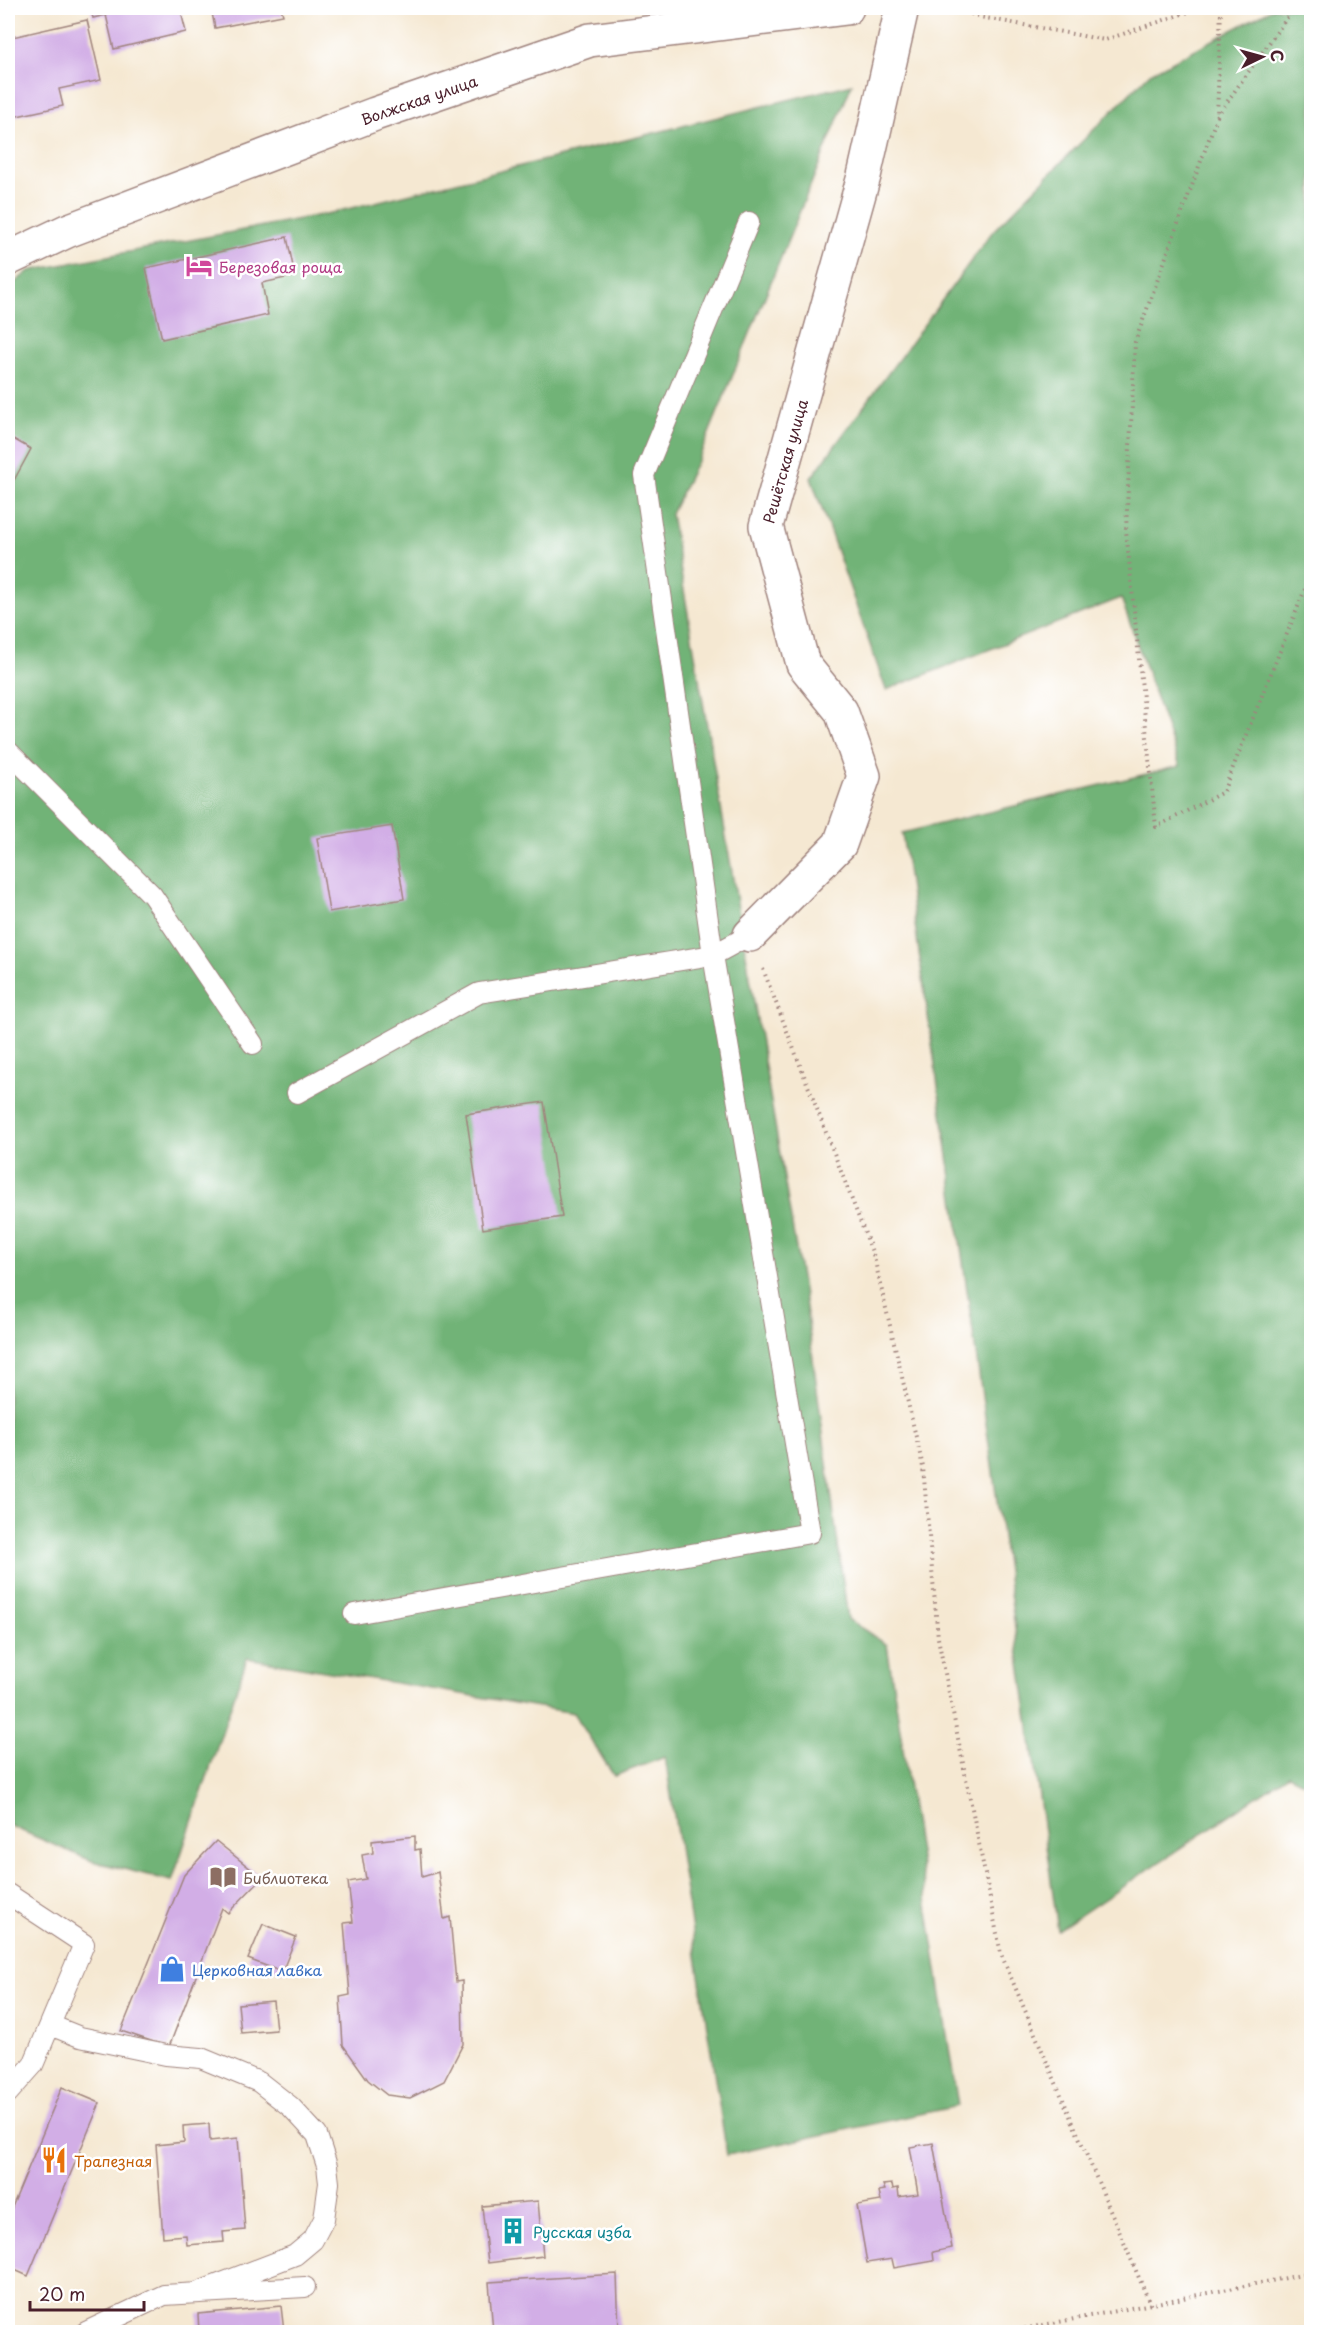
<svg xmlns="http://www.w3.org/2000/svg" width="1319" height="2340" font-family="'Playpen Sans',sans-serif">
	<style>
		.forest { fill: #71b377; stroke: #5e6951; stroke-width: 1.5 }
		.building { fill: #d2aee6 }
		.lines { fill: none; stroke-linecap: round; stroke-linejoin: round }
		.lane-casing { stroke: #a0847e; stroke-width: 22 }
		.street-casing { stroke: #a0847e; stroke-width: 36 }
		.path { stroke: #a0847e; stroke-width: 4; stroke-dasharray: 1.5 4.5; stroke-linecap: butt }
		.lane { stroke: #fff; stroke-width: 20 }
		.street { stroke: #fff; stroke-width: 33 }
		.labels { text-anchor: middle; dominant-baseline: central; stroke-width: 5; stroke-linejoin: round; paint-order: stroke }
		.street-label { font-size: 15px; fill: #4a1f2b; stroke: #fff }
		.hotel-label { font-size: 15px; fill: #b23c85; stroke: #fff; text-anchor: start }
		.education-label { font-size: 15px; fill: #785e54; stroke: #fff; text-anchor: start }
		.shop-label { font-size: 15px; fill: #366cbe; stroke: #fff; text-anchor: start }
		.food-label { font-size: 15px; fill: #c56008; stroke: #fff; text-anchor: start }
		.culture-label { font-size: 15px; fill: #0d838f; stroke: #fff; text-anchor: start }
	</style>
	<rect width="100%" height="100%" fill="#fff"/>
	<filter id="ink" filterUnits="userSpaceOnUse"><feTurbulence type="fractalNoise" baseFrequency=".0167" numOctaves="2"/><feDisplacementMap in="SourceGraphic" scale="12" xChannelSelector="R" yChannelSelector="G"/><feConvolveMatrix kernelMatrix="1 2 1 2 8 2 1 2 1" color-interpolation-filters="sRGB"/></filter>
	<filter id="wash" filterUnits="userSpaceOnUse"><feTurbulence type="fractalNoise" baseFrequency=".008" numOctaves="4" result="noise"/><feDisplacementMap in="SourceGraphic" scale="24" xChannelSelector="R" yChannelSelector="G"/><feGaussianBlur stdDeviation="1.35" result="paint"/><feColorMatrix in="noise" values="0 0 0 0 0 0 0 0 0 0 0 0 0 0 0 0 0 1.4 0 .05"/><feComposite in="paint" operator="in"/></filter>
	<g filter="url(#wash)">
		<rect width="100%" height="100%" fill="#f5e8d2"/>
		<path class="forest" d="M 1274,8 L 1312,8 L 1311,1786 L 1289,1775 L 1058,1930 L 902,833 L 1180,766 L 1121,598 L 886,690 L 811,478 L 993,231 L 1150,73 Z
			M 852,84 L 701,453 L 671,514 L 806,1307 L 848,1619 L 887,1645 L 958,2106 L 727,2155 L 665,1757 L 614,1776 L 574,1713 L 247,1658 L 172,1881 L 92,1861 L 8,1825 L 8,288 L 29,271 L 331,213 Z"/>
		<g id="blocks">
			<path class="building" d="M 90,8 L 180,8 L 186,32 L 114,49 L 106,15 L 93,18 Z
				M 211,8 L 281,8 L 283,15 L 215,28 Z
				M 87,20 L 101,80 L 59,89 L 63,106 L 8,118 L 8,38 Z
				M 287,237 L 295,276 L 262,283 L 268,315 L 162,339 L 146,268 Z
				M 8,436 L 31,449 L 12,484 L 8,481 Z
				M 392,826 L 404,899 L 329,912 L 317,838 Z
				M 544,1102 L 562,1217 L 483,1229 L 466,1114 Z
				M 415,1836 L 415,1850 L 420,1849 L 422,1877 L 438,1872 L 444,1919 L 450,1917 L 456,1982 L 462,1981 L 463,2044 L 444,2081 L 410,2098 L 387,2095 L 368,2080 L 343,2045 L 340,1997 L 350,1995 L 344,1923 L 353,1922 L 348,1882 L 366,1879 L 362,1855 L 373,1853 L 372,1841 Z
				M 216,1841 L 262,1878 L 228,1913 L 222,1908 L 169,2047 L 121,2031 L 184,1875 Z
				M 263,1924 L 296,1937 L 282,1972 L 248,1959 Z
				M 273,2001 L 276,2030 L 241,2033 L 238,2004 Z
				M 62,2087 L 100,2103 L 28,2276 L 8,2267 L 8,2217 Z
				M 209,2124 L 210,2141 L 238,2138 L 245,2230 L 223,2232 L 224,2242 L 187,2245 L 186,2235 L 163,2237 L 156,2145 L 184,2142 L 183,2126 Z
				M 933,2143 L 952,2248 L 933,2252 L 934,2261 L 894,2268 L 892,2259 L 867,2263 L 857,2205 L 881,2201 L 879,2191 L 885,2190 L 883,2185 L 892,2184 L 893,2189 L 898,2188 L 899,2197 L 918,2194 L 910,2147 Z
				M 538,2201 L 543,2256 L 488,2263 L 482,2206 Z
				M 617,2274 L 619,2332 L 493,2332 L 489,2282 Z
				M 281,2306 L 284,2332 L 199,2332 L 198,2314 Z"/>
		</g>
	</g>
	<g filter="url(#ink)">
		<use href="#blocks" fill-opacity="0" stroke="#a0847e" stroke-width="1.5"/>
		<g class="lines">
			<g class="lane-casing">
				<path id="lane" d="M 8,751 L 152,895 L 253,1044
					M 297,1093 L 479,993 L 713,955 L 750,935
					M 354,1614 L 810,1533 L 713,955 L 644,475 L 749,222
					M 8,1894 L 84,1944 L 33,2065 L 8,2093
					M 50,2025 L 80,2037 L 166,2055 L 201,2058 L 259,2082 L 291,2107 L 317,2135 L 327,2166 L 329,2183 L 324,2219 L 313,2240 L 295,2255 L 196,2293
					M 86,2332 L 164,2295 L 305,2287"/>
			</g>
			<g class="street-casing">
				<g id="street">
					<path id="s1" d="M 8,259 L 67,231 L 375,114 L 590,40 L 847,8"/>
					<path id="s2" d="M 750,935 L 840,844 L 864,776 L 841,711 L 803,664 L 766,526 L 864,176 L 902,8"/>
				</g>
			</g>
			<path class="path" d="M 954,8 L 980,17 L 1105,40 L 1200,8
				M 1221,8 L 1217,117 L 1135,342 L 1126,530 L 1156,827 L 1223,792 L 1312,572
				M 1217,116 L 1294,8
				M 763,969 L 874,1257 L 923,1467 L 938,1638 L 1001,1954 L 1151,2306
				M 1007,2332 L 1312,2273"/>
			<use href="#lane" class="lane"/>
			<use href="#street" class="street"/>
		</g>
	</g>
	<defs>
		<g id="hotel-bare" transform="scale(2.07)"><path d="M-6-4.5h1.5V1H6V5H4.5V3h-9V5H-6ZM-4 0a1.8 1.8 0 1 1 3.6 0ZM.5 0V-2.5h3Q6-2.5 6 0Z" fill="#d1479c" stroke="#fff" stroke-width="2.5" paint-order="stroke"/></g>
		<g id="library-bare" transform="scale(2.07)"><path d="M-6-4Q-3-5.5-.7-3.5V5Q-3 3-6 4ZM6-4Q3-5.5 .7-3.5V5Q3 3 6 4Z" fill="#8d6e63" stroke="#fff" stroke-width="2.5" paint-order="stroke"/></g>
		<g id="shop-bare" transform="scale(2.07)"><path d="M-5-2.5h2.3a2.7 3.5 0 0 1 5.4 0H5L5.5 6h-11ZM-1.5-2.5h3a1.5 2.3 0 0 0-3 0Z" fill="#3f7fe0" stroke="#fff" stroke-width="2.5" paint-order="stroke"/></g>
		<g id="restaurant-bare" transform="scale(2.07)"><path d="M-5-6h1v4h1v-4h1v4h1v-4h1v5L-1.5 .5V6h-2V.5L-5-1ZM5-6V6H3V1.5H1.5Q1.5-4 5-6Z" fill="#e8710a" stroke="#fff" stroke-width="2.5" paint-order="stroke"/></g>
		<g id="building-bare" transform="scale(2.07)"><path d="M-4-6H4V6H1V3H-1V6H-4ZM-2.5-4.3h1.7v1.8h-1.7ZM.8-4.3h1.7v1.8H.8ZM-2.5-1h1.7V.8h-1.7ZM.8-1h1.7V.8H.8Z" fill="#0f9aa8" stroke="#fff" stroke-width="2.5" paint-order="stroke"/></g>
	</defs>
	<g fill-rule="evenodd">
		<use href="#hotel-bare" x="199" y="266"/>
		<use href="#library-bare" x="223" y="1877"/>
		<use href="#shop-bare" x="172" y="1969"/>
		<use href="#restaurant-bare" x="54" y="2160"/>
		<use href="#building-bare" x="513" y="2231"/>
	</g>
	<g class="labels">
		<g class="street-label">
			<text stroke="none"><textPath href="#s1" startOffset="441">Волжская улица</textPath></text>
			<text stroke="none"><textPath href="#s2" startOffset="540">Решётская улица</textPath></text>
		</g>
		<g class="hotel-label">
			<text x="219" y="266">Березовая роща</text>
		</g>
		<g class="education-label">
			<text x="243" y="1877">Библиотека</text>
		</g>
		<g class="shop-label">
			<text x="192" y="1969">Церковная лавка</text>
		</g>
		<g class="food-label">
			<text x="74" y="2160">Трапезная</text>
		</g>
		<g class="culture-label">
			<text x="533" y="2231">Русская изба</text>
		</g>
	</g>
	<rect width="1319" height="2340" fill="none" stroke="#fff" stroke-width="30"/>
	<g transform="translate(1262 57) rotate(85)" stroke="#ffffff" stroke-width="4.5" paint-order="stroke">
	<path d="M0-4.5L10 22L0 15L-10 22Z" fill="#4a1f2b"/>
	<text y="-9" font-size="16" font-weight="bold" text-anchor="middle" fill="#4a1f2b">С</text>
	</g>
	<path d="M30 2301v9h114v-9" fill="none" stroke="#4a1f2b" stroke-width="3"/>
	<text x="39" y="2301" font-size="18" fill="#4a1f2b" stroke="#ffffff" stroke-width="4.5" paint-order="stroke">20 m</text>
</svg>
